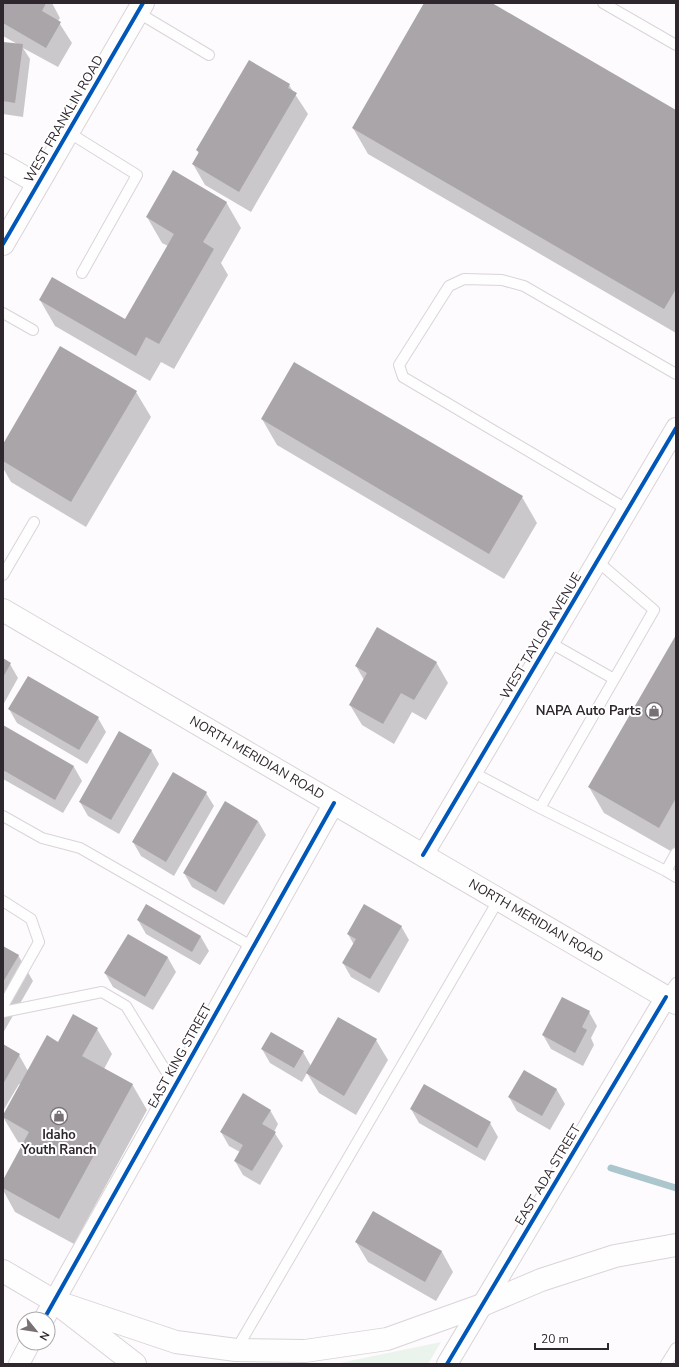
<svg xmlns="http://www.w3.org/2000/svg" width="679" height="1367" font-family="'Nunito Sans',sans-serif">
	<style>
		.green { fill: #eaf4ed }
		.shadow { fill: #0003 }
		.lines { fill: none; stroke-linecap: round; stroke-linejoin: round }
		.stream { stroke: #acc6cd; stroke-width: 7 }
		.building { fill: #a9a5a9 }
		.service-casing { stroke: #d9d4d8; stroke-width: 12 }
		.minor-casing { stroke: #d9d4d8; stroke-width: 22 }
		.tertiary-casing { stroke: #d9d4d8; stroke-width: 24 }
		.secondary-casing { stroke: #d9d4d8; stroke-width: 24 }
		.primary-casing { stroke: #d9d4d8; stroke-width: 24 }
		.service { stroke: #fffeff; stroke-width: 10 }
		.minor { stroke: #fffeff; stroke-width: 20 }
		.tertiary { stroke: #fffeff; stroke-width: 22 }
		.secondary { stroke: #fffeff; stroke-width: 22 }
		.primary { stroke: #fffeff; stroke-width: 22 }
		.cycleway-casing { stroke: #fff; stroke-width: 6 }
		.cycleway { stroke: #0057b8; stroke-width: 4 }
		.labels { text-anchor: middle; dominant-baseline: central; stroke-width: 4; stroke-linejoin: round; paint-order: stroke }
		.street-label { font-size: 13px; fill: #2f272e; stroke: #fff }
		.poi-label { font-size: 13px; font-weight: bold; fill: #2f272e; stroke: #fff; text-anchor: end }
	</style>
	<rect width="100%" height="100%" fill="#fdfbfd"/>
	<path class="green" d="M 441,1342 L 428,1364 L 335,1364 Z"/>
	<path class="shadow" d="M 3,3 L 52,3 L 60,18 L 58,21 L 72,43 L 58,67 L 23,48 L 30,59 L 23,117 L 3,114 L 3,43 L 19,45 L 3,36 Z
		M 425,3 L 490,3 L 676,111 L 676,333 L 368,154 L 353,128 Z
		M 289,85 L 308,114 L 251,212 L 205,185 L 193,164 L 199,154 L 197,150 Z
		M 226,202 L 241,228 L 221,263 L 228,275 L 174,369 L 161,362 L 150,381 L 55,326 L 40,300 L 125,320 L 168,246 L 162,243 L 147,217 Z
		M 136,392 L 151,417 L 86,527 L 11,482 L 3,468 L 3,446 Z
		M 262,419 L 522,497 L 537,523 L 504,579 L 277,445 Z
		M 676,637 L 676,849 L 674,853 L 604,813 L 589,787 Z
		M 3,660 L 10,664 L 18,678 L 3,705 Z
		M 436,662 L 448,683 L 426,720 L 412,712 L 394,744 L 362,725 L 350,705 L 364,680 L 356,666 Z
		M 9,709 L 98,718 L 106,732 L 87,764 L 17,723 Z
		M 4,727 L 74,767 L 82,781 L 63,813 L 3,779 Z
		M 151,750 L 159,764 L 119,834 L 88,816 L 80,802 Z
		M 206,793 L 214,806 L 174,876 L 141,856 L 133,842 Z
		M 258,821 L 266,835 L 224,905 L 192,887 L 184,873 Z
		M 147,905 L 201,937 L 209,951 L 200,965 L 146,934 L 138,920 Z
		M 401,926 L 409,940 L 379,993 L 351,977 L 343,963 L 354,945 L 348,934 Z
		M 128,935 L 168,958 L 176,972 L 153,1010 L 113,987 L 105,973 Z
		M 3,947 L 18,955 L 33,981 L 3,1033 Z
		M 589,1012 L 597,1026 L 591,1038 L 594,1045 L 583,1066 L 551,1049 L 543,1035 Z
		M 97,1029 L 112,1054 L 104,1069 L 132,1084 L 147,1110 L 74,1244 L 15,1212 L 3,1190 L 3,1182 L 23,1145 L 18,1142 L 3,1117 L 21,1085 L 19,1084 L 3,1111 L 3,1046 L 19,1055 L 28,1071 L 59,1043 Z
		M 376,1040 L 388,1060 L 356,1115 L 319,1093 L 307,1073 L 302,1082 L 270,1063 L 262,1049 L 303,1052 L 311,1066 Z
		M 524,1071 L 557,1090 L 565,1104 L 550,1130 L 517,1111 L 509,1097 Z
		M 425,1085 L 490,1123 L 498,1137 L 485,1161 L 419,1123 L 411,1109 Z
		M 270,1110 L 278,1124 L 274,1132 L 283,1146 L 260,1185 L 243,1175 L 235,1161 L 240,1152 L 229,1146 L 221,1132 Z
		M 373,1212 L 442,1252 L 453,1272 L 436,1301 L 368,1262 L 356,1242 Z"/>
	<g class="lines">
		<path class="stream" d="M 611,1168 L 676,1188"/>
	</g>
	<path class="building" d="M 3,3 L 46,3 L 42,11 L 61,22 L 46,48 L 3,23 Z
		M 424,3 L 492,3 L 676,110 L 676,289 L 664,309 L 352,128 Z
		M 3,42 L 23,44 L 15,103 L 3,101 Z
		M 249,60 L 290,84 L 288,88 L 297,93 L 239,192 L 192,164 L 199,152 L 196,150 Z
		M 173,170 L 227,202 L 203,242 L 214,249 L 159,344 L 146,337 L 136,356 L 39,300 L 52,277 L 125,319 L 174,234 L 146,217 Z
		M 60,346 L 137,391 L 71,502 L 3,461 L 3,444 Z
		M 294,362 L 523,496 L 489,554 L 261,419 Z
		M 377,627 L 437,662 L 414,700 L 401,693 L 383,724 L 349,705 L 367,673 L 355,666 Z
		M 676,635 L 676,798 L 659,828 L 588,787 Z
		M 3,658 L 11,663 L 3,677 Z
		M 28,676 L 99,717 L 79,750 L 8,709 Z
		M 3,725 L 74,766 L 55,800 L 3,770 Z
		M 119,731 L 152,750 L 111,820 L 79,802 Z
		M 173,772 L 207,792 L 166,862 L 132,842 Z
		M 225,801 L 258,821 L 216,892 L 183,873 Z
		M 146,904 L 201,936 L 192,952 L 137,920 Z
		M 364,904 L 402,926 L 370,979 L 342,963 L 356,939 L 347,934 Z
		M 128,934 L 168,957 L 145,997 L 104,973 Z
		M 3,946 L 19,955 L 3,982 Z
		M 562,997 L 590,1011 L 582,1027 L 587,1030 L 575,1053 L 542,1035 Z
		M 73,1014 L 98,1028 L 82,1056 L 133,1084 L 59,1219 L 3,1188 L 3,1180 L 29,1132 L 3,1117 L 3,1115 L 47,1035 L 58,1042 Z
		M 338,1017 L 377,1039 L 344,1096 L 306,1073 Z
		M 271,1032 L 304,1051 L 294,1068 L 261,1049 Z
		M 3,1044 L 20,1054 L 3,1084 Z
		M 524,1070 L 557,1089 L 542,1116 L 508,1097 Z
		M 424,1084 L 491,1122 L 477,1148 L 410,1109 Z
		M 243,1093 L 271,1110 L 262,1124 L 276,1132 L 252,1171 L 234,1161 L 243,1145 L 220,1132 Z
		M 373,1211 L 442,1251 L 425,1282 L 355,1242 Z"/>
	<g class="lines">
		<g class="service-casing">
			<path id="service" d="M 603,3 L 676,45
				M 137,12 L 209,55
				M 68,132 L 137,175 L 82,273
				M 3,313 L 33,330
				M 628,510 L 403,377 L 399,365 L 449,286 L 464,279 L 502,280 L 524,286 L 676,374
				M 3,575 L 34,522
				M 549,642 L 614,679
				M 472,772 L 540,808 L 654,610 L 597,561
				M 540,808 L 666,871
				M 3,816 L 42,838 L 80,848 L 253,947
				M 676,853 L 666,871 L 676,877
				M 3,901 L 31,919 L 39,942 L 3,1006
				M 666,997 L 676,983
				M 3,1012 L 102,992 L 126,1006 L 175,1086
				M 236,1350 L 499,899
				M 666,1364 L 676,1348"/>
		</g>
		<g class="minor-casing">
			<path id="minor" d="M 3,164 L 38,184
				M 423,855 L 676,428
				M 44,1319 L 334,803
				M 19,1364 L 30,1343
				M 447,1364 L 666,997"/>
		</g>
		<g class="tertiary-casing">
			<path id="tertiary" d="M 55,1302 L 135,1364"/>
		</g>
		<g class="secondary-casing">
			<path id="secondary" d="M 3,244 L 143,3"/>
		</g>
		<g class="primary-casing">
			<path id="primary" d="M 3,610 L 676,1003
				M 3,1271 L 54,1301 L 176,1342 L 236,1350 L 305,1351 L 387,1339 L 482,1305 L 541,1280 L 615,1256 L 676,1245"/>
		</g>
		<use href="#service" class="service"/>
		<use href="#minor" class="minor"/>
		<use href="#tertiary" class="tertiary"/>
		<use href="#secondary" class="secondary"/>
		<use href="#primary" class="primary"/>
		<g class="cycleway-casing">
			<path id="cycleway" d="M 3,244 L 143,3
				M 423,855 L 676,428
				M 44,1319 L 334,803
				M 447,1364 L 666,997"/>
		</g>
		<use href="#cycleway" class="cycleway"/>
	</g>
	<defs>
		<g id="shop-ring" transform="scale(0.9)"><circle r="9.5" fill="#fff" stroke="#777176" stroke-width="1.5"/><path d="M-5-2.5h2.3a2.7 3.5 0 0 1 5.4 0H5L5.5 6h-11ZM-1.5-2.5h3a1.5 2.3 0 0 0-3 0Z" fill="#777176"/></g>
	</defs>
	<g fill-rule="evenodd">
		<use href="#shop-ring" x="654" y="711"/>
		<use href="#shop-ring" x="59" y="1116"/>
	</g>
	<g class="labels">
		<g class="street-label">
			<text transform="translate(64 119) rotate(-60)">WEST FRANKLIN ROAD</text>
			<text transform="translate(541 636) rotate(-59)">WEST TAYLOR AVENUE</text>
			<text transform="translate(257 758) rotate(30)">NORTH MERIDIAN ROAD</text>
			<text transform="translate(536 921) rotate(30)">NORTH MERIDIAN ROAD</text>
			<text transform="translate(180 1056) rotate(-61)">EAST KING STREET</text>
			<text transform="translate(548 1175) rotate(-59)">EAST ADA STREET</text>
		</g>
		<g class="poi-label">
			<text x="641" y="711">NAPA Auto Parts</text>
			<text x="59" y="1135" text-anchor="middle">Idaho<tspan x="59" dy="15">Youth Ranch</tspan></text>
		</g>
	</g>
	<rect width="679" height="1367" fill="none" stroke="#2f272e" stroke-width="8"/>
	<g transform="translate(36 1331) rotate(120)"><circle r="19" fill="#ffffff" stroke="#aca9ab"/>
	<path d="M0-3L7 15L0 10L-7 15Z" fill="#777176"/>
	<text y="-6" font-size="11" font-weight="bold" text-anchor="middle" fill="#2f272e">N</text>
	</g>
	<path d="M535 1343v6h73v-6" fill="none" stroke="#2f272e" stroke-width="2"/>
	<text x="541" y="1343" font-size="12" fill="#2f272e" stroke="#ffffff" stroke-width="3" paint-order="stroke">20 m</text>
</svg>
